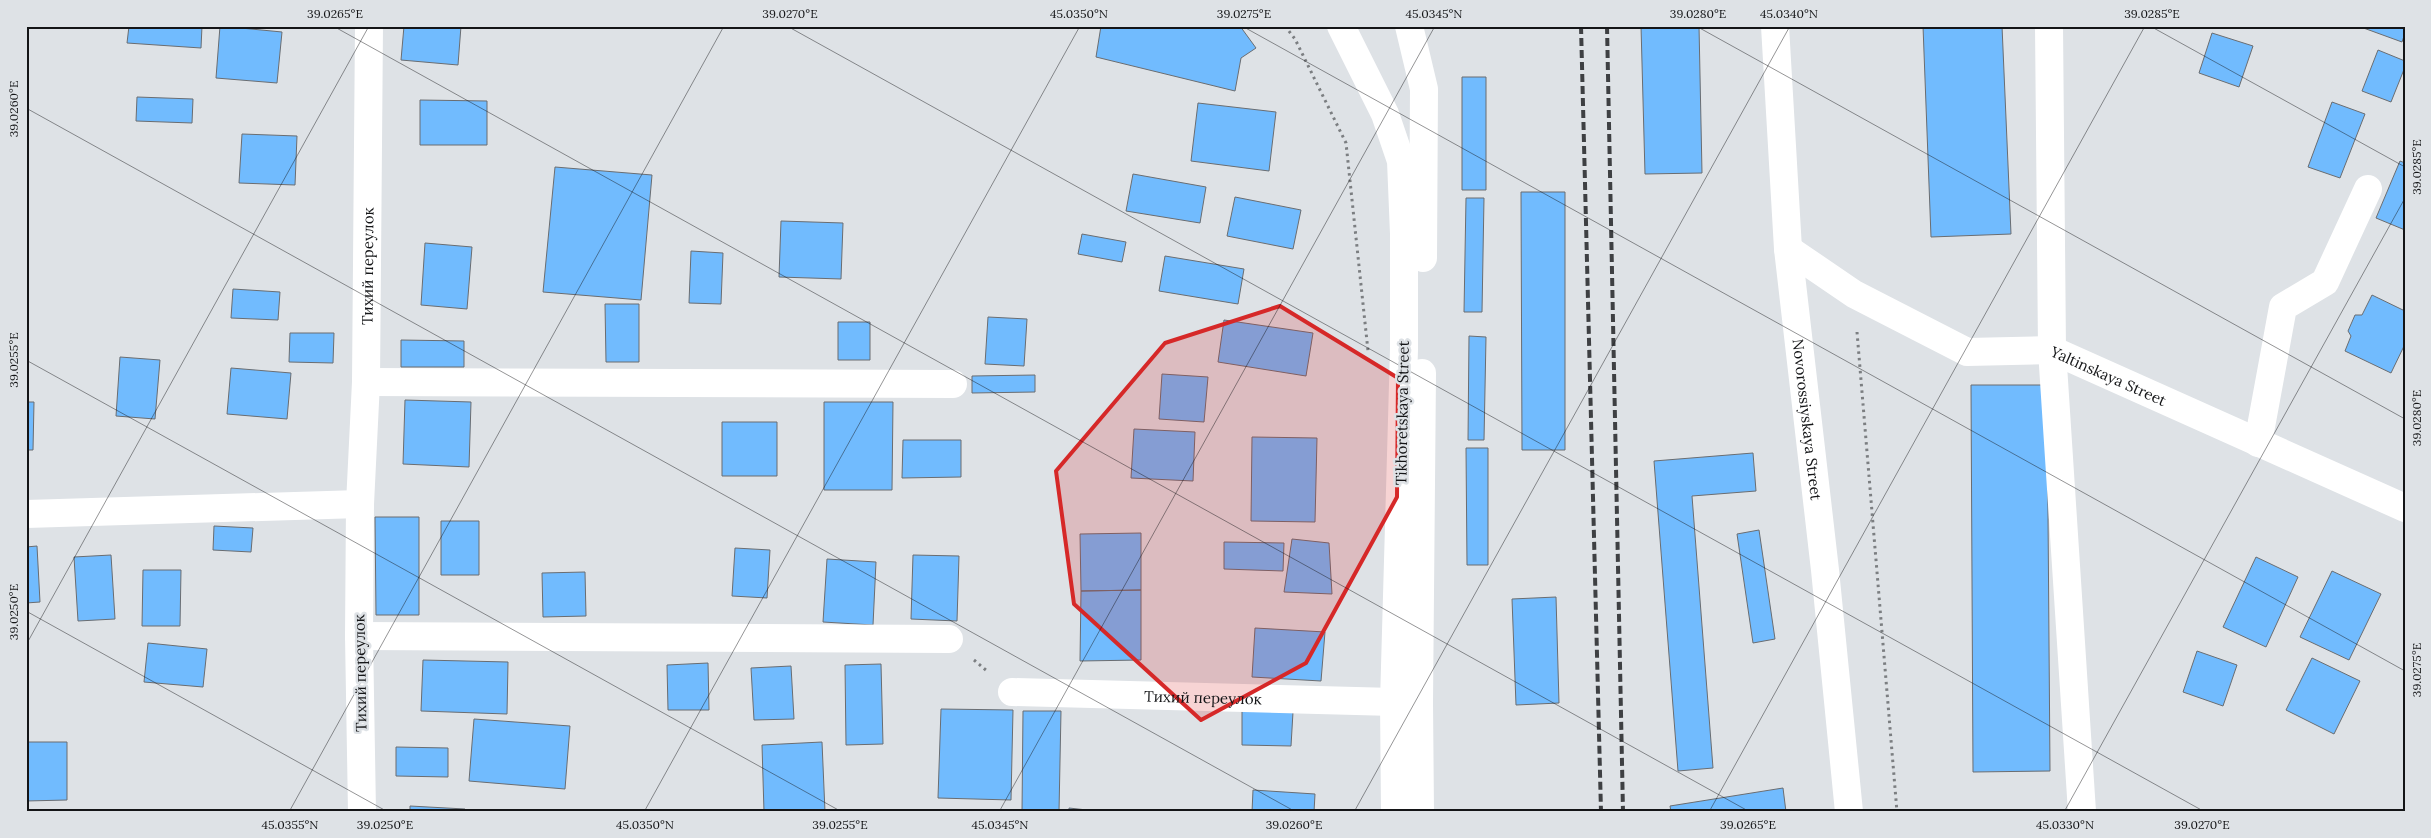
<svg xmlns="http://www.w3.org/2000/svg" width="2431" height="838" font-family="Lora,serif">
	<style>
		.building { fill: #71bbfe; stroke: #6a6d71 }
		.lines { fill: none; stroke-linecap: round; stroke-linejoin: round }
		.path { stroke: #7b7e81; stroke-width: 3; stroke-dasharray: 2.5 4; stroke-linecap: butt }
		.minor { stroke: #fff; stroke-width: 28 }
		.major { stroke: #fff; stroke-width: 28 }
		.rail { stroke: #3e4043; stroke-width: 4; stroke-dasharray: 8 4; stroke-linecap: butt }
		.marked { fill: #d62828; fill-opacity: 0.2; stroke: #d62828; stroke-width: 4; stroke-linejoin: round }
		.ticks { fill: none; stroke: #141517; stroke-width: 1; stroke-opacity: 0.45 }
		.labels { text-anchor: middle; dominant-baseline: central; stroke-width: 5; stroke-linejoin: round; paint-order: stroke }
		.street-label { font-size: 15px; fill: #141517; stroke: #dee2e6 }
		.neatline { fill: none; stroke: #141517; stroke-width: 2 }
		.ticks-label { font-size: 12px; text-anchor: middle; fill: #141517 }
	</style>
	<rect width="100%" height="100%" fill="#dee2e6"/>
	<path class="building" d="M 129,26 L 202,26 L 201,48 L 127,43 Z
		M 220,26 L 282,32 L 277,83 L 216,78 Z
		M 404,26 L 461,26 L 458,65 L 401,60 Z
		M 1101,26 L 1240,26 L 1256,48 L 1241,58 L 1235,91 L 1096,57 Z
		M 1641,26 L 1699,26 L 1702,173 L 1645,174 Z
		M 1923,26 L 2002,26 L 2011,234 L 1931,237 Z
		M 2358,26 L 2405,26 L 2405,33 L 2402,42 Z
		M 2212,33 L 2253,46 L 2239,87 L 2199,73 Z
		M 2378,50 L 2405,61 L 2405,67 L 2391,102 L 2362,91 Z
		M 1462,77 L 1486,77 L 1486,190 L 1462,190 Z
		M 137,97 L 193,99 L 192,123 L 136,121 Z
		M 420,100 L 487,101 L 487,145 L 420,145 Z
		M 2332,102 L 2365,114 L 2340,178 L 2308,167 Z
		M 1198,103 L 1276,112 L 1269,171 L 1191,161 Z
		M 242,134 L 297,136 L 295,185 L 239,183 Z
		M 2400,161 L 2405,163 L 2405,230 L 2376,218 Z
		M 555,167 L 652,175 L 641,300 L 543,292 Z
		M 1133,174 L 1206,187 L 1200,223 L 1126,211 Z
		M 1521,192 L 1565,192 L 1565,450 L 1522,450 Z
		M 1235,197 L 1301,210 L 1293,249 L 1227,236 Z
		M 1466,198 L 1484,198 L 1482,312 L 1464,312 Z
		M 781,221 L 843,223 L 841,279 L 779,277 Z
		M 1082,234 L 1126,242 L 1122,262 L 1078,254 Z
		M 425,243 L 472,247 L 467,309 L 421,305 Z
		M 691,251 L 723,253 L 721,304 L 689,303 Z
		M 1165,256 L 1244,269 L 1238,304 L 1159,291 Z
		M 233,289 L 280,292 L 278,320 L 231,318 Z
		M 2372,295 L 2405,311 L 2405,344 L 2391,373 L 2345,351 L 2351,336 L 2348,331 L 2355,315 L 2362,315 Z
		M 605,304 L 639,304 L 639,362 L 606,362 Z
		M 988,317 L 1027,319 L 1024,366 L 985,364 Z
		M 1224,320 L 1313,333 L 1306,376 L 1218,362 Z
		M 838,322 L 870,322 L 870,360 L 838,360 Z
		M 290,333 L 334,333 L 333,363 L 289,362 Z
		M 1469,336 L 1486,337 L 1484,440 L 1468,440 Z
		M 401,340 L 464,341 L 464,367 L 401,367 Z
		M 120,357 L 160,360 L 155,419 L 116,416 Z
		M 231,368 L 291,373 L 287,419 L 227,414 Z
		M 1162,374 L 1208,377 L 1204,422 L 1159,419 Z
		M 1035,375 L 1035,392 L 972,393 L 972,376 Z
		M 1971,385 L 2047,385 L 2050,771 L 1973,772 Z
		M 405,400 L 471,402 L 469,467 L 403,464 Z
		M 26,402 L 34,402 L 33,450 L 26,450 Z
		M 824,402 L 893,402 L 892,490 L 824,490 Z
		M 722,422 L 777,422 L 777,476 L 722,476 Z
		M 1134,429 L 1195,432 L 1193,481 L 1131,478 Z
		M 1252,437 L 1317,438 L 1315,522 L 1251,521 Z
		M 903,440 L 961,440 L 961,477 L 902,478 Z
		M 1466,448 L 1488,448 L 1488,565 L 1467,565 Z
		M 1753,453 L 1756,491 L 1692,496 L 1713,768 L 1678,771 L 1654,461 Z
		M 375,517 L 419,517 L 419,615 L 376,615 Z
		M 441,521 L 479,521 L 479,575 L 441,575 Z
		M 214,526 L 253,528 L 251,552 L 213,550 Z
		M 1759,530 L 1775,639 L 1753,643 L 1737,534 Z
		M 1141,533 L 1141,590 L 1081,591 L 1080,534 Z
		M 1292,539 L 1329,543 L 1332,594 L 1284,592 Z
		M 1224,542 L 1284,543 L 1283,571 L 1224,569 Z
		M 37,546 L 40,602 L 26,603 L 26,547 Z
		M 735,548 L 770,550 L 767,598 L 732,596 Z
		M 111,555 L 115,619 L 78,621 L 74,557 Z
		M 913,555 L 959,556 L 957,621 L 911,619 Z
		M 2256,557 L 2298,577 L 2266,647 L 2223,627 Z
		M 827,559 L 876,562 L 873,625 L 823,622 Z
		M 143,570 L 181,570 L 180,626 L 142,626 Z
		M 2332,571 L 2381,594 L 2349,660 L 2300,637 Z
		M 585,572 L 586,616 L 543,617 L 542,573 Z
		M 1141,590 L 1141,660 L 1080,661 L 1081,591 Z
		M 1556,597 L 1559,703 L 1516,705 L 1512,599 Z
		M 1255,628 L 1325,632 L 1321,681 L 1252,677 Z
		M 148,643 L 207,649 L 203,687 L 144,682 Z
		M 2197,651 L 2237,665 L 2223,706 L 2183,692 Z
		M 2312,658 L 2360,681 L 2334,734 L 2286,710 Z
		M 423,660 L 508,662 L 507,714 L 421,711 Z
		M 708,663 L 709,710 L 668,710 L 667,665 Z
		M 881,664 L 883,744 L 846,745 L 845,665 Z
		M 791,666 L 794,719 L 754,720 L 751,668 Z
		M 941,709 L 1013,710 L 1011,800 L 938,798 Z
		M 1242,710 L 1293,712 L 1291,746 L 1242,745 Z
		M 1023,711 L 1061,711 L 1059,812 L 1022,812 Z
		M 474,719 L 570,726 L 565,789 L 469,781 Z
		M 26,742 L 67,742 L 67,800 L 26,801 Z
		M 822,742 L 825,812 L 764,812 L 762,745 Z
		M 396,747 L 448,748 L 448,777 L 396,776 Z
		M 1783,788 L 1786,812 L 1671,812 L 1670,806 Z
		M 1253,790 L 1315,794 L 1314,812 L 1252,812 Z
		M 410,806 L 465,809 L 465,812 L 410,812 Z
		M 1069,808 L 1105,812 L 1069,812 Z"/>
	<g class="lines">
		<path class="path" d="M 1285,26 L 1295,39 L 1346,143 L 1368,351
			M 1857,332 L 1897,812
			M 974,660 L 987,671"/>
		<g class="minor">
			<path d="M 2049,26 L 2052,350 L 2082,812"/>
			<path id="s1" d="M 1788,249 L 1854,294 L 1967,352 L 2052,350 L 2405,508"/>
			<path d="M 366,382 L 953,384"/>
			<path d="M 2258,443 L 2283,307 L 2325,282 L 2368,189"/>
			<path d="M 26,514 L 360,504"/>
			<path d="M 359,636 L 949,639"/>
			<path id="s2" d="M 1012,692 L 1394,702"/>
			<path id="s3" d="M 362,812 L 359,636 L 360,504 L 366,382 L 369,26"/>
		</g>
		<g class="major">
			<path d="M 1341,26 L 1385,114 L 1401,161 L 1404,234 L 1404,349 L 1394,702 L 1395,812"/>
			<path d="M 1409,26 L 1424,89 L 1423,258"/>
			<path id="s4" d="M 1775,26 L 1788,249 L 1825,570 L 1849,812"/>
			<path d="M 1420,812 L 1419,703 L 1422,373"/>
		</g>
		<path class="rail" d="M 1581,26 L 1601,812
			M 1607,26 L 1623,812"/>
	</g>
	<path class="marked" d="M 1280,306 L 1398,378 L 1397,497 L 1306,663 L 1201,720 L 1074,604 L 1056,471 L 1165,343 Z"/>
	<path class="ticks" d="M 333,26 L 1750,812M 787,26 L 2205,812M 1242,26 L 2405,671M 1696,26 L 2405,419M 2150,26 L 2405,167M 26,108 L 1296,812M 26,360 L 842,812M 26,611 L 388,812M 26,645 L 369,26M 289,812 L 724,26M 644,812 L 1080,26M 999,812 L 1435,26M 1354,812 L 1790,26M 1709,812 L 2145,26M 2064,812 L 2405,198"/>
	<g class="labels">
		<g class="street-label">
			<text stroke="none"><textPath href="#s3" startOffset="546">Тихий переулок</textPath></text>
			<text stroke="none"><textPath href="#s1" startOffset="354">Yaltinskaya Street</textPath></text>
			<text transform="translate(1402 413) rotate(-89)">Tikhoretskaya Street</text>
			<text stroke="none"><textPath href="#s4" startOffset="395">Novorossiyskaya Street</textPath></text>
			<text transform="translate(360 673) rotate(-91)">Тихий переулок</text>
			<text stroke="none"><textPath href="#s2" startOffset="191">Тихий переулок</textPath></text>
		</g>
	</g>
	<rect width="2431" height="838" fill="none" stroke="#dee2e6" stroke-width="55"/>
	<rect x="28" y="28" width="2376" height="782" class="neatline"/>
	<g class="ticks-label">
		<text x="335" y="18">39.0265°E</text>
		<text x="790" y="18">39.0270°E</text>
		<text x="1079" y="18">45.0350°N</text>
		<text x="1244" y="18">39.0275°E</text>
		<text x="1434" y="18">45.0345°N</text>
		<text x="1698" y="18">39.0280°E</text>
		<text x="1789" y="18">45.0340°N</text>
		<text x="2152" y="18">39.0285°E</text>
		<text transform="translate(14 109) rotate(-90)" y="4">39.0260°E</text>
		<text transform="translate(2417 167) rotate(-90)" y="4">39.0285°E</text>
		<text transform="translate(14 360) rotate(-90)" y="4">39.0255°E</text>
		<text transform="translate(2417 418) rotate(-90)" y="4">39.0280°E</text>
		<text transform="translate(14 612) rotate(-90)" y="4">39.0250°E</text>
		<text transform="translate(2417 670) rotate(-90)" y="4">39.0275°E</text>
		<text x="290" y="829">45.0355°N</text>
		<text x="385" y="829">39.0250°E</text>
		<text x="645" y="829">45.0350°N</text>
		<text x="840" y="829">39.0255°E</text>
		<text x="1000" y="829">45.0345°N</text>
		<text x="1294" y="829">39.0260°E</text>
		<text x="1748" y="829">39.0265°E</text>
		<text x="2065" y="829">45.0330°N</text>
		<text x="2202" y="829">39.0270°E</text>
	</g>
</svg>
